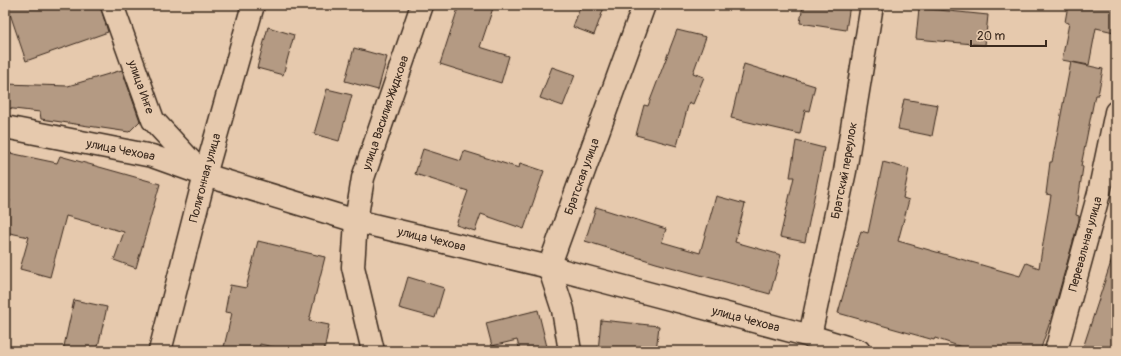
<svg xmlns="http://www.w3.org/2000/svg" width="1121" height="356" font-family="Pangolin,sans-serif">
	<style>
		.building { fill: #b49a83; stroke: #3b2a1e }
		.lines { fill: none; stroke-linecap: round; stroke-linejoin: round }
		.minor-casing { stroke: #3b2a1e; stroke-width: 25 }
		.minor { stroke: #e6c9ad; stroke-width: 22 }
		.labels { text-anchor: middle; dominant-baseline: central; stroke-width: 4; stroke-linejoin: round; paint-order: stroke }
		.street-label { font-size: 12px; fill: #3b2a1e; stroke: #e6c9ad }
	</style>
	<rect width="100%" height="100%" fill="#e6c9ad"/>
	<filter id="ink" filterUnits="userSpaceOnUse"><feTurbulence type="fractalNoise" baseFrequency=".025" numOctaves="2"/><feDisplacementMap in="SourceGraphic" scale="8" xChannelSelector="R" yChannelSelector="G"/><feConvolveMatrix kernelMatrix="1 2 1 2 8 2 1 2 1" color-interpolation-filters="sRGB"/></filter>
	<g filter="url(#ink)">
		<path class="building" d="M 7,5 L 100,5 L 108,32 L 26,61 Z
			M 459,5 L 494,5 L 480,47 L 509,56 L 501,83 L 440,64 Z
			M 581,5 L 605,5 L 594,35 L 573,27 Z
			M 803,5 L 850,5 L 846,30 L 800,23 Z
			M 1068,5 L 1116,5 L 1114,32 L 1096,28 L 1089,65 L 1062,60 L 1069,23 L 1065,22 Z
			M 919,8 L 988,15 L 985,45 L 916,39 Z
			M 268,27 L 294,35 L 283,75 L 257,68 Z
			M 677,30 L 706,37 L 693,73 L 704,77 L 693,104 L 689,102 L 677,146 L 636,135 L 644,105 L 648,106 Z
			M 354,48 L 387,57 L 378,90 L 345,81 Z
			M 1071,62 L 1103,69 L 1098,95 L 1095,95 L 1081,166 L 1083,167 L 1076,215 L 1079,216 L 1079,220 L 1054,310 L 1040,351 L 973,351 L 935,338 L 934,340 L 838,313 L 861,231 L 868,233 L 883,162 L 909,169 L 903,198 L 909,200 L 898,241 L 1020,276 L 1026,263 L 1039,268 L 1051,195 L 1046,194 L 1050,162 L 1052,162 Z
			M 744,64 L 815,86 L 809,111 L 805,110 L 800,134 L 731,118 Z
			M 552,67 L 575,75 L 563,106 L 540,98 Z
			M 122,70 L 140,121 L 129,132 L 41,119 L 40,112 L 5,108 L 5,84 L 68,86 Z
			M 327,89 L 352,95 L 339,141 L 314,134 Z
			M 904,99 L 938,105 L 932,136 L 898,129 Z
			M 796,141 L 824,148 L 805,242 L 780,237 L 794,177 L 790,177 Z
			M 423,149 L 461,161 L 464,151 L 519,168 L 520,163 L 544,171 L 524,229 L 481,214 L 475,231 L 456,225 L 468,191 L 415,174 Z
			M 5,152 L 57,163 L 60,156 L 160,184 L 136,268 L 114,260 L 124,232 L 66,216 L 50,277 L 20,269 L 29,237 L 5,232 L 5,221 L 10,200 L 5,199 Z
			M 716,196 L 745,204 L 735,242 L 781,255 L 770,294 L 656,263 L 585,241 L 596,207 L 666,229 L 662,242 L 700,253 Z
			M 258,241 L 325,257 L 309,321 L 329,325 L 324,351 L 290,351 L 260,344 L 259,351 L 223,351 L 232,313 L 225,312 L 230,285 L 246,288 Z
			M 1112,259 L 1116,259 L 1116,351 L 1082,351 Z
			M 408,277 L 444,288 L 435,318 L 399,308 Z
			M 74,300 L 107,307 L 97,351 L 63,351 Z
			M 538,310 L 548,351 L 520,351 L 517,340 L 492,346 L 486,323 Z
			M 601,320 L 659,326 L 656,351 L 598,351 Z"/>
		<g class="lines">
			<g class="minor-casing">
				<g id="minor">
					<path id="s1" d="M 112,5 L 153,120 L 201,172"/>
					<path id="s2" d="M 5,127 L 152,156 L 205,175 L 356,221 L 549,267 L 810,336 L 859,351"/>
					<path id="s3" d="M 810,336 L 845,171 L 872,5"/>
					<path id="s4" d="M 160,351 L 205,175 L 253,5"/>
					<path id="s5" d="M 373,351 L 353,267 L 356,221 L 363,178 L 422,5"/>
					<path id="s6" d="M 570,351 L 563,310 L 549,267 L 644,5"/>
					<path id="s7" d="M 1056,351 L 1099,193 L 1116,112"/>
				</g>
			</g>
			<use href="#minor" class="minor"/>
		</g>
	</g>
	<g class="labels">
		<g class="street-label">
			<text stroke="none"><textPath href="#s1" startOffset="87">улица Инге</textPath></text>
			<text stroke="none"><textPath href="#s5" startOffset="245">улица Василия Жидкова</textPath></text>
			<text stroke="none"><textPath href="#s2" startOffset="118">улица Чехова</textPath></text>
			<text stroke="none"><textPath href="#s3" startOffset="169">Братский переулок</textPath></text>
			<text stroke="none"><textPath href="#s6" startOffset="183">Братская улица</textPath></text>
			<text stroke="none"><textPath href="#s4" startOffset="179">Полигонная улица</textPath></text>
			<text stroke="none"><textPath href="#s2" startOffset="442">улица Чехова</textPath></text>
			<text stroke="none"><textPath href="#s7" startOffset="111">Перевальная улица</textPath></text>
			<text stroke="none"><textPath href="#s2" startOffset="766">улица Чехова</textPath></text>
		</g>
	</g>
	<rect width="1121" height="356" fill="none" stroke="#e6c9ad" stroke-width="20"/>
	<rect x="10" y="10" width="1101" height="336" fill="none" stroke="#3b2a1e" stroke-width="1.5" filter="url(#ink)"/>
	<path d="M971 40v6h75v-6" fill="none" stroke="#3b2a1e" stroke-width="2"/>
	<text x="977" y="40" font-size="12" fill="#3b2a1e" stroke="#e6c9ad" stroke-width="3" paint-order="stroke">20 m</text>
</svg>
